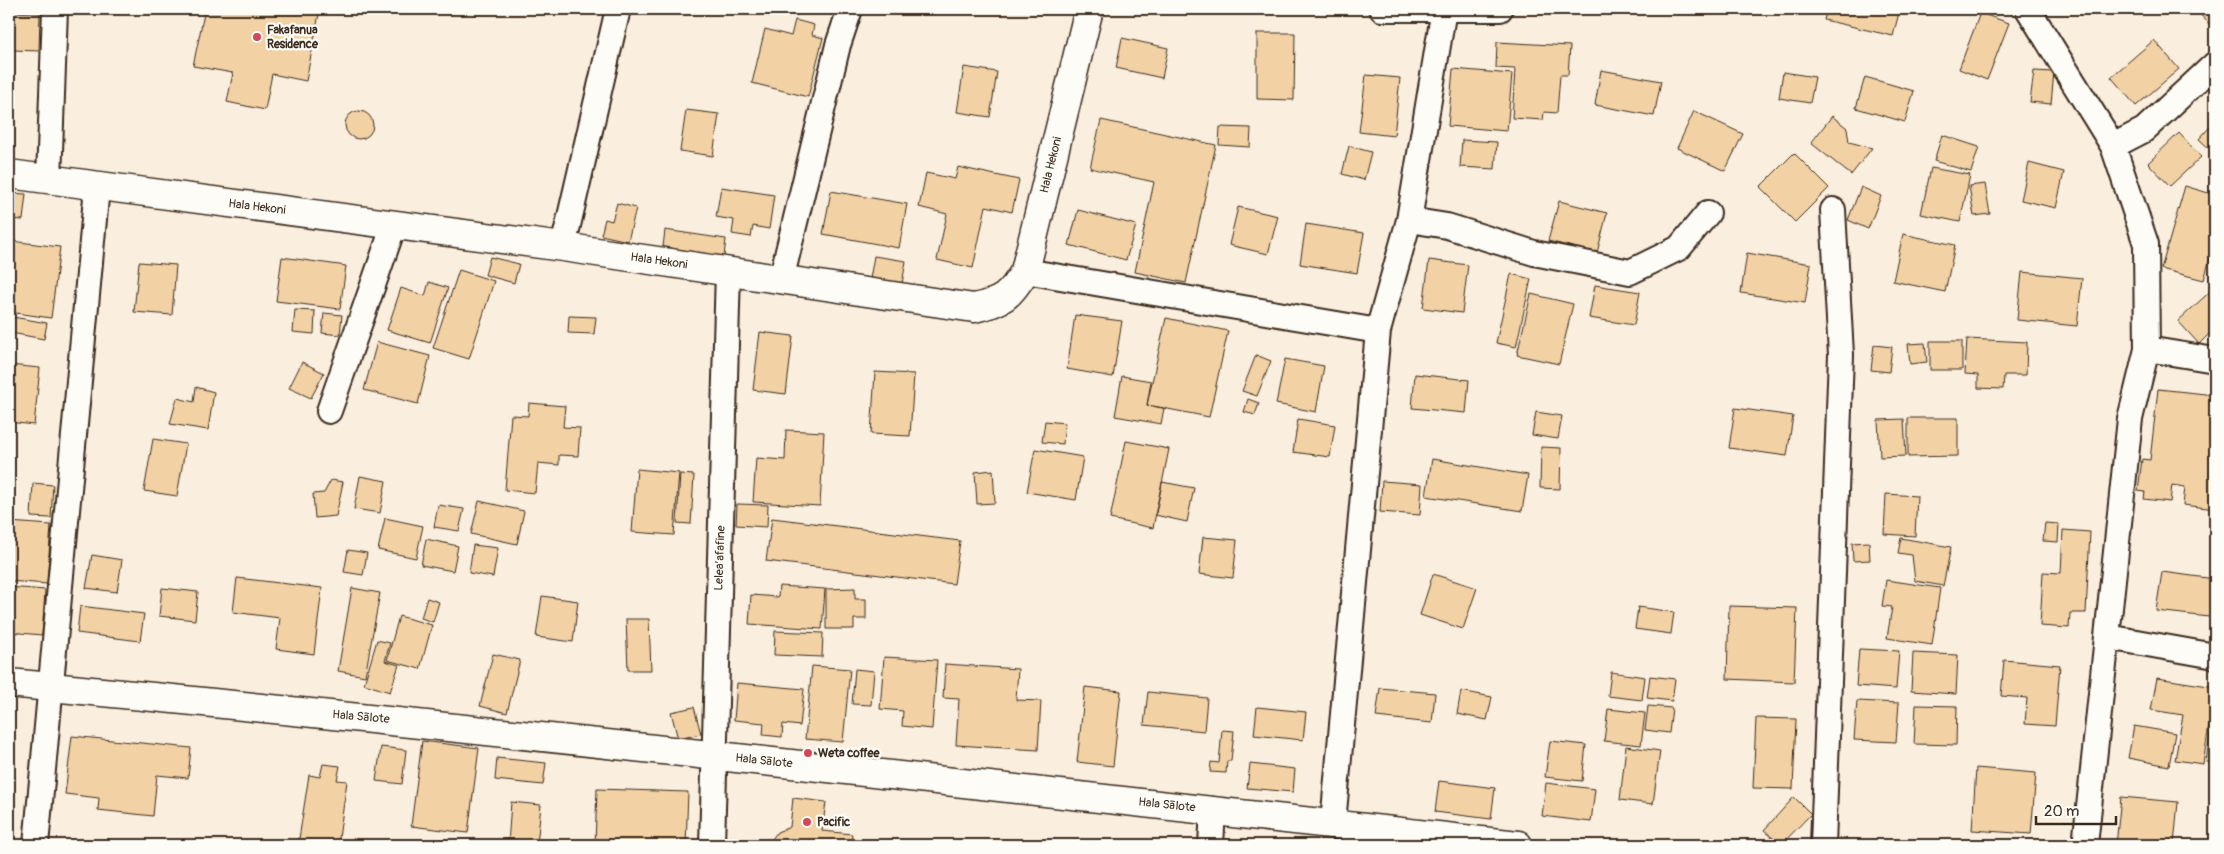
<svg xmlns="http://www.w3.org/2000/svg" width="2224" height="854" font-family="Pangolin,sans-serif">
	<style>
		.building { fill: #f2d2a4; stroke: #3b2a1e }
		.lines { fill: none; stroke-linecap: round; stroke-linejoin: round }
		.minor-casing { stroke: #3b2a1e; stroke-width: 28 }
		.tertiary-casing { stroke: #3b2a1e; stroke-width: 31 }
		.secondary-casing { stroke: #3b2a1e; stroke-width: 31 }
		.minor { stroke: #fdfcf7; stroke-width: 24 }
		.tertiary { stroke: #fdfcf7; stroke-width: 28 }
		.secondary { stroke: #fdfcf7; stroke-width: 28 }
		.poi-dot { fill: #d1495b; stroke: #fdfcf7; stroke-width: 2 }
		.labels { text-anchor: middle; dominant-baseline: central; stroke-width: 4.5; stroke-linejoin: round; paint-order: stroke }
		.poi-label { font-size: 12px; font-weight: bold; fill: #3b2a1e; stroke: #fdfcf7; text-anchor: start }
		.street-label { font-size: 12px; fill: #3b2a1e; stroke: #fdfcf7 }
	</style>
	<rect width="100%" height="100%" fill="#faefde"/>
	<filter id="ink" filterUnits="userSpaceOnUse"><feTurbulence type="fractalNoise" baseFrequency=".02" numOctaves="2"/><feDisplacementMap in="SourceGraphic" scale="10" xChannelSelector="R" yChannelSelector="G"/><feConvolveMatrix kernelMatrix="1 2 1 2 8 2 1 2 1" color-interpolation-filters="sRGB"/></filter>
	<g filter="url(#ink)">
		<path class="building" d="M 205,9 L 320,9 L 306,81 L 272,74 L 265,110 L 227,102 L 233,73 L 193,66 Z
			M 1827,9 L 1900,9 L 1893,36 L 1824,20 Z
			M 2195,9 L 2215,9 L 2215,21 L 2210,25 Z
			M 9,12 L 40,13 L 39,51 L 13,50 L 13,56 L 9,56 Z
			M 1980,13 L 2009,23 L 1987,80 L 1959,69 Z
			M 795,20 L 814,25 L 812,35 L 823,38 L 808,97 L 752,83 L 765,29 L 791,36 Z
			M 1257,33 L 1295,33 L 1294,100 L 1257,99 Z
			M 1122,38 L 1168,48 L 1162,78 L 1116,68 Z
			M 2154,40 L 2179,69 L 2136,106 L 2111,77 Z
			M 1497,42 L 1570,46 L 1568,75 L 1560,75 L 1557,113 L 1544,112 L 1543,120 L 1512,118 L 1515,69 L 1496,68 Z
			M 964,67 L 997,72 L 990,117 L 957,112 Z
			M 1453,69 L 1512,74 L 1507,131 L 1448,126 Z
			M 1601,70 L 1661,81 L 1654,116 L 1595,105 Z
			M 2034,71 L 2054,72 L 2051,104 L 2030,102 Z
			M 1783,72 L 1815,77 L 1810,103 L 1779,98 Z
			M 1366,75 L 1400,78 L 1394,136 L 1359,132 Z
			M 1865,77 L 1914,91 L 1905,122 L 1856,108 Z
			M 686,110 L 719,114 L 713,156 L 680,151 Z
			M345 125a14 14 0 1 1 28 0a14 14 0 1 1-28 0Z
			M 1694,111 L 1743,134 L 1725,171 L 1677,148 Z
			M 1832,116 L 1847,128 L 1849,142 L 1872,148 L 1851,175 L 1811,143 Z
			M 1101,120 L 1216,145 L 1186,283 L 1135,272 L 1154,182 L 1090,168 Z
			M 2215,121 L 2215,154 L 2199,139 Z
			M 1220,127 L 1251,128 L 1250,147 L 1219,145 Z
			M 2179,133 L 2201,157 L 2170,186 L 2148,163 Z
			M 1942,135 L 1979,147 L 1971,172 L 1934,161 Z
			M 1462,140 L 1497,142 L 1495,169 L 1460,167 Z
			M 1349,146 L 1371,152 L 1364,180 L 1342,174 Z
			M 1794,153 L 1829,188 L 1795,222 L 1760,187 Z
			M 2029,163 L 2064,172 L 2056,208 L 2021,200 Z
			M 958,167 L 1019,180 L 1012,212 L 986,206 L 973,268 L 937,260 L 947,214 L 919,207 L 926,173 L 955,179 Z
			M 1931,168 L 1970,175 L 1960,222 L 1921,214 Z
			M 1985,184 L 1990,214 L 1974,216 L 1969,186 Z
			M 2185,186 L 2215,195 L 2215,240 L 2204,280 L 2161,269 Z
			M 721,187 L 774,195 L 769,229 L 753,226 L 751,237 L 732,234 L 734,220 L 716,217 Z
			M 1861,187 L 1881,196 L 1868,229 L 1848,220 Z
			M 831,191 L 907,204 L 899,248 L 823,234 Z
			M 9,193 L 26,194 L 23,220 L 9,219 Z
			M 1559,201 L 1607,213 L 1597,253 L 1548,241 Z
			M 617,203 L 636,208 L 628,241 L 601,235 L 605,219 L 612,221 Z
			M 1238,207 L 1278,216 L 1268,254 L 1229,245 Z
			M 1078,210 L 1136,225 L 1126,260 L 1069,245 Z
			M 1306,224 L 1364,233 L 1357,273 L 1300,264 Z
			M 665,230 L 726,239 L 724,257 L 663,247 Z
			M 1903,234 L 1955,245 L 1945,292 L 1893,281 Z
			M 11,241 L 60,247 L 51,318 L 9,312 L 9,259 Z
			M 1747,253 L 1811,264 L 1805,303 L 1741,293 Z
			M 874,256 L 906,261 L 902,284 L 870,279 Z
			M 282,257 L 346,266 L 340,309 L 276,301 Z
			M 490,257 L 519,264 L 514,283 L 485,275 Z
			M 1429,260 L 1468,265 L 1462,313 L 1423,308 Z
			M 139,262 L 176,265 L 172,315 L 134,312 Z
			M 459,270 L 494,281 L 469,359 L 433,348 Z
			M 2022,272 L 2082,278 L 2077,326 L 2017,320 Z
			M 1511,274 L 1531,279 L 1516,347 L 1496,343 Z
			M 429,282 L 448,288 L 430,343 L 387,330 L 401,288 L 425,296 Z
			M 1595,285 L 1640,292 L 1634,325 L 1589,318 Z
			M 2215,287 L 2215,328 L 2199,344 L 2178,321 Z
			M 1531,294 L 1573,304 L 1559,364 L 1517,355 Z
			M 295,310 L 315,311 L 314,334 L 293,332 Z
			M 324,313 L 342,315 L 340,335 L 322,333 Z
			M 1075,315 L 1122,321 L 1113,377 L 1067,369 Z
			M 569,316 L 596,317 L 594,334 L 568,333 Z
			M 13,317 L 47,323 L 44,339 L 11,333 Z
			M 1166,318 L 1228,331 L 1209,417 L 1147,405 Z
			M 760,332 L 793,336 L 786,394 L 753,390 Z
			M 1967,339 L 2027,342 L 2026,375 L 2004,375 L 2003,389 L 1978,388 L 1978,375 L 1965,374 Z
			M 1930,341 L 1962,341 L 1962,370 L 1930,370 Z
			M 377,342 L 430,356 L 418,404 L 364,390 Z
			M 1925,343 L 1927,362 L 1910,364 L 1908,344 Z
			M 1874,345 L 1892,347 L 1889,372 L 1871,370 Z
			M 1256,355 L 1271,361 L 1257,396 L 1242,391 Z
			M 1285,359 L 1324,366 L 1316,412 L 1276,404 Z
			M 302,362 L 324,373 L 311,398 L 289,388 Z
			M 9,365 L 40,368 L 34,425 L 9,422 Z
			M 875,372 L 914,374 L 910,436 L 871,434 Z
			M 1415,374 L 1469,380 L 1466,413 L 1412,408 Z
			M 1122,376 L 1151,381 L 1147,405 L 1164,408 L 1161,424 L 1115,416 Z
			M 196,387 L 214,392 L 208,430 L 170,424 L 177,398 L 194,402 Z
			M 2158,389 L 2215,395 L 2215,509 L 2183,505 L 2185,487 L 2172,485 L 2170,502 L 2144,499 L 2145,492 L 2138,491 L 2142,459 L 2150,460 Z
			M 1248,399 L 1259,403 L 1255,415 L 1244,412 Z
			M 529,403 L 565,406 L 563,427 L 580,428 L 578,456 L 559,455 L 559,465 L 538,463 L 535,493 L 505,490 L 511,415 L 528,416 Z
			M 1735,408 L 1793,416 L 1787,456 L 1729,448 Z
			M 1536,412 L 1562,416 L 1558,439 L 1532,435 Z
			M 1908,418 L 1958,418 L 1958,456 L 1908,457 Z
			M 1298,419 L 1335,425 L 1330,457 L 1293,452 Z
			M 1904,419 L 1906,456 L 1880,457 L 1878,420 Z
			M 1045,421 L 1065,423 L 1063,444 L 1042,442 Z
			M 786,430 L 824,432 L 820,506 L 753,502 L 756,458 L 785,460 Z
			M 153,439 L 186,444 L 177,496 L 144,491 Z
			M 1126,441 L 1169,449 L 1153,528 L 1110,519 Z
			M 1541,447 L 1561,448 L 1560,489 L 1540,488 Z
			M 1035,449 L 1083,457 L 1076,500 L 1027,492 Z
			M 1432,459 L 1528,475 L 1522,511 L 1426,496 Z
			M 637,469 L 679,473 L 674,535 L 632,532 Z
			M 993,470 L 995,503 L 977,504 L 975,472 Z
			M 680,474 L 694,475 L 691,524 L 677,523 Z
			M 360,476 L 386,481 L 380,513 L 354,509 Z
			M 331,480 L 343,482 L 336,516 L 315,518 L 313,494 L 324,493 Z
			M 1382,481 L 1422,484 L 1420,515 L 1380,512 Z
			M 1162,482 L 1194,488 L 1187,522 L 1155,515 Z
			M 33,483 L 53,485 L 51,518 L 31,517 Z
			M 1886,494 L 1917,496 L 1915,536 L 1884,534 Z
			M 479,501 L 524,511 L 517,544 L 471,534 Z
			M 737,504 L 768,505 L 767,527 L 736,525 Z
			M 438,505 L 464,509 L 459,531 L 434,527 Z
			M 385,518 L 423,526 L 416,558 L 378,550 Z
			M 772,518 L 960,541 L 954,584 L 766,561 Z
			M 9,522 L 51,525 L 47,584 L 9,581 Z
			M 2045,523 L 2059,524 L 2058,542 L 2043,541 Z
			M 2063,530 L 2090,532 L 2086,613 L 2070,613 L 2069,628 L 2040,626 L 2043,572 L 2061,573 Z
			M 1203,537 L 1237,540 L 1233,578 L 1199,574 Z
			M 1901,538 L 1951,547 L 1943,586 L 1915,581 L 1912,555 L 1898,553 Z
			M 426,539 L 458,546 L 453,571 L 421,565 Z
			M 1869,542 L 1870,560 L 1853,561 L 1852,543 Z
			M 473,545 L 498,548 L 493,577 L 469,573 Z
			M 348,550 L 367,553 L 363,575 L 344,572 Z
			M 92,555 L 122,560 L 117,592 L 86,588 Z
			M 2162,572 L 2215,579 L 2209,617 L 2156,611 Z
			M 1433,574 L 1477,588 L 1463,629 L 1420,615 Z
			M 237,578 L 322,588 L 314,654 L 276,649 L 280,618 L 233,612 Z
			M 1886,580 L 1940,588 L 1932,645 L 1887,638 L 1892,607 L 1882,606 Z
			M 779,586 L 825,589 L 822,629 L 749,624 L 751,595 L 778,597 Z
			M 9,587 L 45,590 L 42,635 L 9,632 Z
			M 162,588 L 198,592 L 195,620 L 159,616 Z
			M 352,588 L 380,593 L 365,676 L 338,671 Z
			M 855,588 L 855,599 L 866,599 L 866,619 L 854,619 L 854,629 L 826,629 L 826,589 Z
			M 542,596 L 578,601 L 573,642 L 536,637 Z
			M 427,598 L 439,602 L 433,622 L 421,618 Z
			M 80,606 L 144,614 L 140,641 L 77,633 Z
			M 1729,606 L 1797,608 L 1794,682 L 1727,679 Z
			M 1638,607 L 1674,612 L 1671,634 L 1635,629 Z
			M 399,616 L 432,625 L 420,669 L 387,660 Z
			M 626,619 L 649,619 L 651,670 L 628,670 Z
			M 775,631 L 823,633 L 822,657 L 774,655 Z
			M 377,640 L 390,643 L 385,661 L 399,665 L 390,692 L 364,684 Z
			M 1859,649 L 1899,651 L 1896,689 L 1856,686 Z
			M 1913,653 L 1958,655 L 1956,694 L 1911,691 Z
			M 493,654 L 520,660 L 507,713 L 480,706 Z
			M 884,657 L 937,660 L 932,729 L 902,726 L 903,711 L 880,709 Z
			M 2004,660 L 2060,665 L 2055,726 L 2025,724 L 2027,698 L 2001,696 Z
			M 945,664 L 1018,669 L 1016,700 L 1041,701 L 1038,750 L 956,745 L 959,699 L 943,698 Z
			M 812,666 L 850,669 L 843,742 L 805,739 Z
			M 855,669 L 874,671 L 871,705 L 852,704 Z
			M 1611,672 L 1645,677 L 1642,700 L 1608,696 Z
			M 1650,676 L 1675,679 L 1672,701 L 1647,698 Z
			M 2157,678 L 2215,687 L 2203,764 L 2175,760 L 2183,715 L 2151,710 Z
			M 737,683 L 804,689 L 800,726 L 783,724 L 782,737 L 763,735 L 764,723 L 734,720 Z
			M 1085,687 L 1121,691 L 1113,766 L 1077,762 Z
			M 1380,688 L 1435,693 L 1432,723 L 1376,717 Z
			M 1461,691 L 1492,697 L 1487,720 L 1457,714 Z
			M 1148,692 L 1207,698 L 1204,731 L 1144,725 Z
			M 2215,696 L 2215,763 L 2206,762 Z
			M 1857,701 L 1899,703 L 1896,742 L 1854,740 Z
			M 1916,705 L 1957,706 L 1956,745 L 1914,744 Z
			M 1648,706 L 1672,708 L 1669,733 L 1645,730 Z
			M 694,707 L 701,734 L 678,739 L 671,712 Z
			M 1257,707 L 1306,712 L 1303,740 L 1254,735 Z
			M 1608,709 L 1645,713 L 1641,745 L 1604,741 Z
			M 1756,718 L 1796,719 L 1793,789 L 1753,788 Z
			M 2134,726 L 2175,733 L 2169,766 L 2128,758 Z
			M 1222,730 L 1234,731 L 1231,761 L 1227,761 L 1226,773 L 1210,772 L 1211,762 L 1219,763 Z
			M 72,736 L 191,748 L 188,778 L 157,775 L 153,816 L 98,810 L 99,798 L 65,794 Z
			M 422,741 L 479,748 L 468,833 L 411,826 Z
			M 1550,741 L 1586,745 L 1582,781 L 1545,777 Z
			M 1626,746 L 1660,751 L 1653,804 L 1620,800 Z
			M 381,747 L 406,750 L 402,784 L 376,781 Z
			M 497,758 L 546,763 L 543,785 L 495,780 Z
			M 323,764 L 340,766 L 337,780 L 347,781 L 338,845 L 298,845 L 309,775 L 320,777 Z
			M 1250,764 L 1295,769 L 1293,792 L 1247,788 Z
			M 1976,768 L 2036,773 L 2031,834 L 1972,830 Z
			M 1439,781 L 1495,788 L 1491,819 L 1435,812 Z
			M 1546,783 L 1595,789 L 1591,822 L 1542,816 Z
			M 597,789 L 688,792 L 686,845 L 595,845 Z
			M 1794,797 L 1811,814 L 1781,845 L 1764,830 Z
			M 2121,797 L 2178,802 L 2174,845 L 2116,845 Z
			M 793,798 L 826,802 L 822,831 L 852,834 L 851,845 L 768,845 L 777,832 L 790,827 Z
			M 511,802 L 541,805 L 537,845 L 508,845 Z"/>
		<g class="lines">
			<g class="minor-casing">
				<path id="minor" d="M 1382,9 L 1500,9
					M 2028,9 L 2113,146 L 2146,244 L 2147,349 L 2130,419 L 2085,845
					M 2113,146 L 2144,130 L 2215,64
					M 49,180 L 55,9
					M 1409,220 L 1447,226 L 1534,253 L 1630,272 L 1679,248 L 1708,213
					M 563,247 L 618,9
					M 1025,271 L 1378,331
					M 781,280 L 838,45 L 850,9
					M 2147,349 L 2215,360
					M 329,411 L 394,225
					M 2108,637 L 2215,656
					M 1333,823 L 1378,331 L 1409,220 L 1444,9
					M 36,845 L 97,187
					M 712,845 L 728,271
					M 1211,845 L 1213,810
					M 1823,845 L 1841,355 L 1833,210"/>
			</g>
			<g class="tertiary-casing">
				<path id="tertiary" d="M 9,174 L 563,247 L 974,308 C 1003,302 1010,296 1025,271 L 1089,9"/>
			</g>
			<g class="secondary-casing">
				<path id="secondary" d="M 9,683 C 513,731 1015,789 1518,845"/>
			</g>
			<use href="#minor" class="minor"/>
			<use href="#tertiary" class="tertiary"/>
			<use href="#secondary" class="secondary"/>
		</g>
	</g>
	<g class="poi-dot">
		<circle cx="257" cy="37" r="5"/>
		<circle cx="808" cy="753" r="5"/>
		<circle cx="807" cy="822" r="5"/>
	</g>
	<g class="labels">
		<g class="poi-label">
			<text x="267" y="30">Fakafanua<tspan x="267" dy="14">Residence</tspan></text>
			<text x="818" y="753">Weta coffee</text>
			<text x="817" y="822">Pacific</text>
		</g>
		<g class="street-label">
			<text transform="translate(1051 165) rotate(-76)">Hala Hekoni</text>
			<text transform="translate(257 207) rotate(7)">Hala Hekoni</text>
			<text transform="translate(659 261) rotate(8)">Hala Hekoni</text>
			<text transform="translate(720 558) rotate(-88)">Lelea’afafine</text>
			<text transform="translate(361 717) rotate(5)">Hala Sālote</text>
			<text transform="translate(764 761) rotate(6)">Hala Sālote</text>
			<text transform="translate(1167 805) rotate(6)">Hala Sālote</text>
		</g>
	</g>
	<rect width="2224" height="854" fill="none" stroke="#fdfcf7" stroke-width="30"/>
	<rect x="15" y="15" width="2194" height="824" fill="none" stroke="#3b2a1e" stroke-width="2" filter="url(#ink)"/>
	<path d="M2036 816v8h80v-8" fill="none" stroke="#3b2a1e" stroke-width="2.5"/>
	<text x="2044" y="816" font-size="15" fill="#3b2a1e" stroke="#fdfcf7" stroke-width="4" paint-order="stroke">20 m</text>
</svg>
